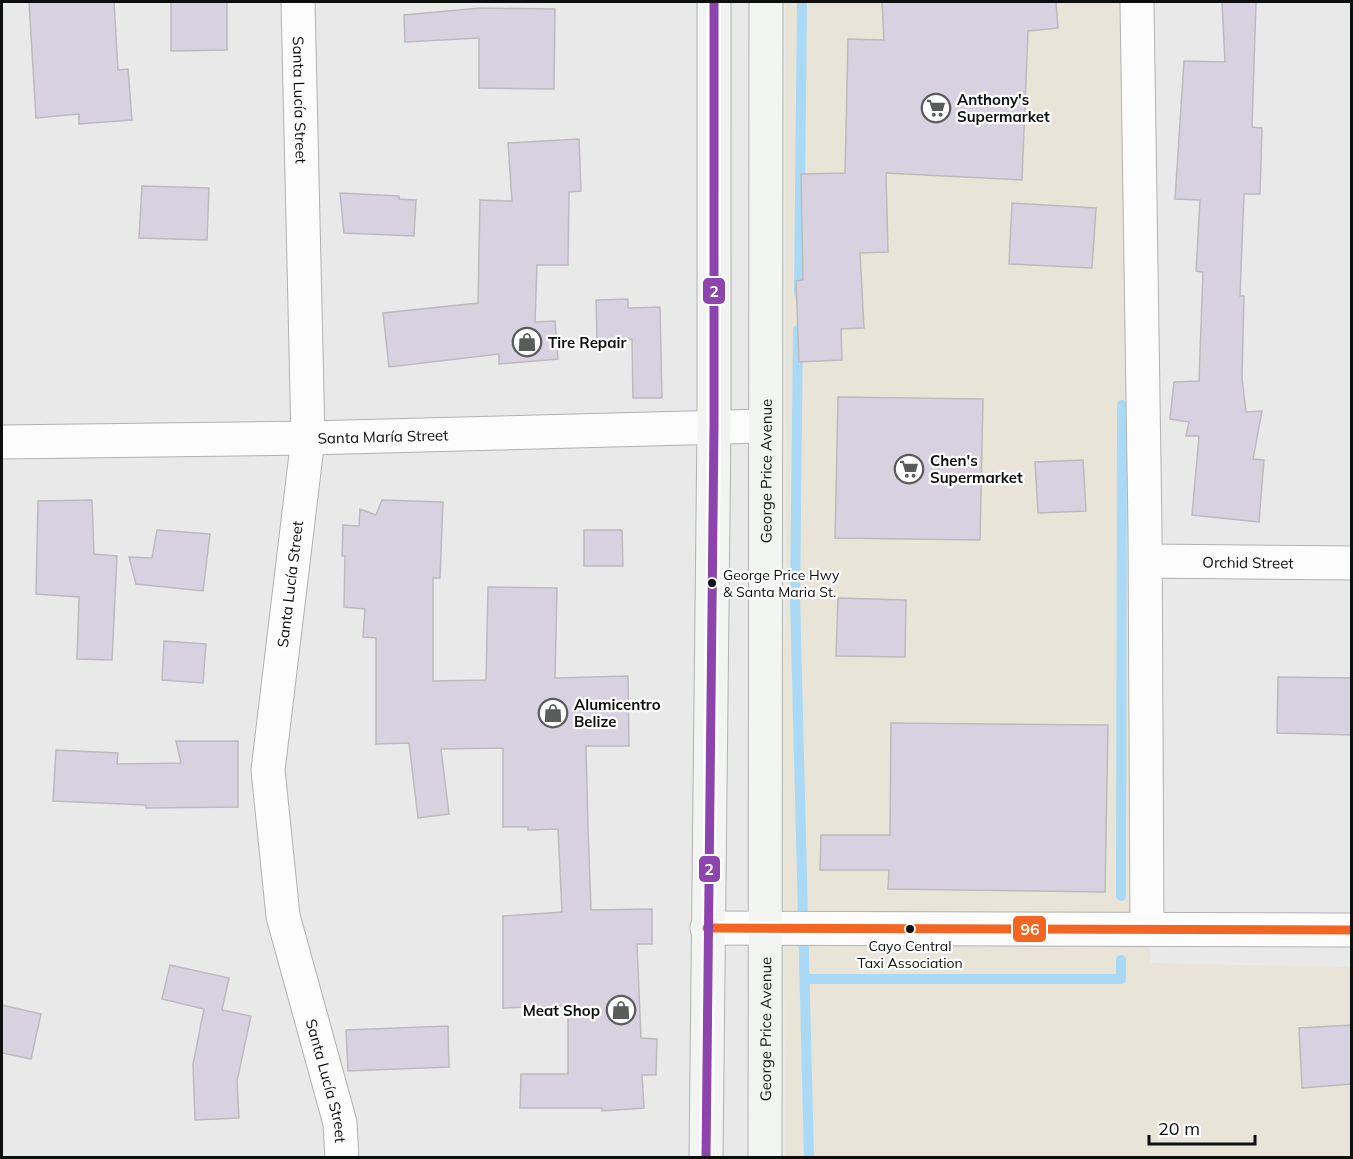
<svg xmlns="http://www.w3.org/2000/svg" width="1353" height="1159" font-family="Mulish,sans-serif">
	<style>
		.commercial { fill: #e8e4d8 }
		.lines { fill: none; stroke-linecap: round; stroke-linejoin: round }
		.stream { stroke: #a9d9f4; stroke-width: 10 }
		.building { fill: #d7d1e0; stroke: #bbb; stroke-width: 1.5 }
		.minor-casing { stroke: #b1b1b2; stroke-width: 35 }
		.tertiary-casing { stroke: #b1b1b2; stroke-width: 35 }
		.secondary-casing { stroke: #b1b1b2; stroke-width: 35 }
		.minor { stroke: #fcfcfc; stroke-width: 33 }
		.tertiary { stroke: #fcfcfc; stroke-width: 33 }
		.secondary { stroke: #f2f4f2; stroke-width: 33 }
		.bus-1-casing { stroke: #fff; stroke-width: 14 }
		.bus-2-casing { stroke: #fff; stroke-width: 14 }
		.bus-1 { stroke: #f26522; stroke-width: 9 }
		.bus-2 { stroke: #8e44ad; stroke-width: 9 }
		.bus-dot { fill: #0d0e0e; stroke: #fff; stroke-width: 2 }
		.labels { text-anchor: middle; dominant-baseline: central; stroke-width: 4.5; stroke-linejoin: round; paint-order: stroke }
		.bus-label { font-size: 14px; fill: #0d0e0e; stroke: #fff; text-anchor: start }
		.street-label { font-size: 15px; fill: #0d0e0e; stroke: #fff }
		.poi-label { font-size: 15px; font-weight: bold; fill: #0d0e0e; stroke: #fff; text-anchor: start }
		.line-badge { stroke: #fff; stroke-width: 2 }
		.badge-label { font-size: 16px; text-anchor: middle; font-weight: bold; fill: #fff }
	</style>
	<rect width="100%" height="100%" fill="#e9e9ea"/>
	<path class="commercial" d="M 786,2 L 1137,2 L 1146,459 L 1150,963 L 1351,967 L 1351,1157 L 785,1158 L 783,697 L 786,571 Z"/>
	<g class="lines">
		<path class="stream" d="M 799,293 L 802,2
			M 798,330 L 795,597 L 809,1158
			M 1121,896 L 1122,405
			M 806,979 L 1121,979 L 1121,960"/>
	</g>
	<path class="building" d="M 29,2 L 114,2 L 118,70 L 128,69 L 132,120 L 79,124 L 79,114 L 36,118 Z
		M 171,2 L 227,2 L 227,50 L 171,51 Z
		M 882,2 L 1056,2 L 1058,28 L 1028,31 L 1022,180 L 886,173 L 888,252 L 860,253 L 864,328 L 841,329 L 842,360 L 799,362 L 796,281 L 803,280 L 801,174 L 845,173 L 848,39 L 884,40 Z
		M 1222,2 L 1256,2 L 1252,127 L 1262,128 L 1260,194 L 1244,194 L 1240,296 L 1244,296 L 1242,378 L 1246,412 L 1262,411 L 1253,459 L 1264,460 L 1259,522 L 1192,515 L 1199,436 L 1186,436 L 1189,422 L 1170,419 L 1174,382 L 1199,381 L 1203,272 L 1196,271 L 1200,200 L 1175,199 L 1184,61 L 1225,62 Z
		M 480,8 L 555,9 L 554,89 L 479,88 L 479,38 L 405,42 L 404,15 Z
		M 579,139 L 581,191 L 569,192 L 568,265 L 537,265 L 535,322 L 555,321 L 558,359 L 499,364 L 499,354 L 389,367 L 383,313 L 478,303 L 480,200 L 512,201 L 508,143 Z
		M 142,186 L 209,188 L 207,240 L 139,238 Z
		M 340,193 L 399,196 L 399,199 L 416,200 L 414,236 L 344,233 Z
		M 1012,203 L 1096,208 L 1092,268 L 1009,264 Z
		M 628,299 L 628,308 L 660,307 L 662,398 L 633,398 L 632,339 L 597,340 L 596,300 Z
		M 838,397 L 983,399 L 980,540 L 835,538 Z
		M 1083,460 L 1086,511 L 1038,513 L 1035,462 Z
		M 92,500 L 94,554 L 117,556 L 112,660 L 77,659 L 79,597 L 36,594 L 38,501 Z
		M 382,500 L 443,502 L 440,578 L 433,578 L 433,681 L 486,680 L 488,587 L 557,588 L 555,678 L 628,676 L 629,746 L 586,746 L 588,827 L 591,910 L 652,909 L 652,944 L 637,944 L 641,1038 L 657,1039 L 656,1075 L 642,1075 L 644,1108 L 602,1111 L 602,1108 L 520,1108 L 521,1074 L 568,1074 L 568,1006 L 503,1008 L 503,916 L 562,912 L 558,829 L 528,830 L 528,827 L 503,827 L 503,748 L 441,749 L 449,814 L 418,818 L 409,743 L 376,744 L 376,638 L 363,637 L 365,609 L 344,607 L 345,556 L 342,556 L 343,525 L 359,526 L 360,509 L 376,515 Z
		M 157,530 L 210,534 L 203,591 L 136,584 L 129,557 L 152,558 Z
		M 584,530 L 622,530 L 623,566 L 584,566 Z
		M 838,598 L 906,600 L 905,657 L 836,656 Z
		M 164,641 L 206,644 L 203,683 L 162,680 Z
		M 1278,677 L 1352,678 L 1352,735 L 1277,733 Z
		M 891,723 L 1108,725 L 1105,892 L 888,889 L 889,870 L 820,870 L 821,835 L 890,835 Z
		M 176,741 L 238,741 L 238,807 L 146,808 L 146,805 L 53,801 L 56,750 L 118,753 L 117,764 L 181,763 Z
		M 170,965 L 229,978 L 222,1010 L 251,1016 L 237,1081 L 239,1118 L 195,1120 L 193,1064 L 204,1009 L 162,999 Z
		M 2,1005 L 41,1014 L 31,1059 L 2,1053 Z
		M 1352,1025 L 1352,1084 L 1302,1088 L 1299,1028 Z
		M 448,1026 L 449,1067 L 348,1071 L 346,1030 Z"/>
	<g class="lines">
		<g class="minor-casing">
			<g id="minor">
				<path id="s1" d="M 298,2 L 308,438 L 268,770 L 283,916 L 340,1123 L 342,1158"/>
				<path d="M 1137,2 L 1145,530 L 1147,929"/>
				<path id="s2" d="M 1146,561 L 1352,563"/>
			</g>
		</g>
		<g class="tertiary-casing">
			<g id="tertiary">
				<path id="s3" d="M 2,442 L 308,438 L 764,426"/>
				<path d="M 707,928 L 1352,930"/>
			</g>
		</g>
		<g class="secondary-casing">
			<g id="secondary">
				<path d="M 706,1158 L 714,426 L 714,2"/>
				<path id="s4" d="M 765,1158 L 766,2"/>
			</g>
		</g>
		<use href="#minor" class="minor"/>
		<use href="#tertiary" class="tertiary"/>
		<use href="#secondary" class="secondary"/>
		<g class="bus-1-casing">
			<path id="bus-1" d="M 707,928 L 1352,930"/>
		</g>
		<g class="bus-2-casing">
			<path id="bus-2" d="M 706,1158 L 714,426 L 714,2"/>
		</g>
		<use href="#bus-1" class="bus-1"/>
		<use href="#bus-2" class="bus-2"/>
	</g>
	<defs>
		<g id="supermarket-ring" transform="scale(1.5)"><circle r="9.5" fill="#fff" stroke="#5a5b5b" stroke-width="1.5"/><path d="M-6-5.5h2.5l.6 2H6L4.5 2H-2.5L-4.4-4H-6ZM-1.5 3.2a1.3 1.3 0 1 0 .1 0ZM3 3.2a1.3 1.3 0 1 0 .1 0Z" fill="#5a5b5b"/></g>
		<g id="shop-ring" transform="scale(1.5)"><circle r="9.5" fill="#fff" stroke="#5a5b5b" stroke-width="1.5"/><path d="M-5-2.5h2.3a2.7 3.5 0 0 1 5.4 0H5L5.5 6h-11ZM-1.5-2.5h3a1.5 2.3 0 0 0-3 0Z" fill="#5a5b5b"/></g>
	</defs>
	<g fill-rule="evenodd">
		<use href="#supermarket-ring" x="936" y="108"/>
		<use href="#shop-ring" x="527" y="342"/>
		<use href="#supermarket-ring" x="909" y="469"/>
		<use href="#shop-ring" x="553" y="713"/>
		<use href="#shop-ring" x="621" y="1010"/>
	</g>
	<g class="bus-dot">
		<circle cx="712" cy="583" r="5"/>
		<circle cx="910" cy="929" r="5"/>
	</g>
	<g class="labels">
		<g class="bus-label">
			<text x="723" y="575">George Price Hwy<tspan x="723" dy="17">&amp; Santa Maria St.</tspan></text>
			<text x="910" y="946" text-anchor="middle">Cayo Central<tspan x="910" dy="17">Taxi Association</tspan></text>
		</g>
		<g class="street-label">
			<text stroke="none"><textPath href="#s1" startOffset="98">Santa Lucía Street</textPath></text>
			<text stroke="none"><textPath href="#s3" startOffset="381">Santa María Street</textPath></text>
			<text stroke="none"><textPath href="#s4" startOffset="687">George Price Avenue</textPath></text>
			<text stroke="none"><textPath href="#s2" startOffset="102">Orchid Street</textPath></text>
			<text transform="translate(290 584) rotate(-83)">Santa Lucía Street</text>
			<text stroke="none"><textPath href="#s4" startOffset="129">George Price Avenue</textPath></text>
			<text stroke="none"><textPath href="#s1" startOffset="1088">Santa Lucía Street</textPath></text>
		</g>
		<g class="poi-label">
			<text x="957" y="99">Anthony's<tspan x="957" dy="17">Supermarket</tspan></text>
			<text x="548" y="342">Tire Repair</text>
			<text x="930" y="460">Chen's<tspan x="930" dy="17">Supermarket</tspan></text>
			<text x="574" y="704">Alumicentro<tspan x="574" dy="17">Belize</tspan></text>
			<text x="600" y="1010" text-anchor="end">Meat Shop</text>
		</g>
	</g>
	<g class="line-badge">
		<rect x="702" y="277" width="24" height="28" rx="6" fill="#8e44ad"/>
		<rect x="698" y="855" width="23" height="28" rx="6" fill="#8e44ad"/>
		<rect x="1012" y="915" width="35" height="28" rx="6" fill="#f26522"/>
	</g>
	<g class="badge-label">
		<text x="714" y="297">2</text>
		<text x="709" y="875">2</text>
		<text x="1030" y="935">96</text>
	</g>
	<rect width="1353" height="1159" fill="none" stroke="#0d0e0e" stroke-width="6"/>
	<path d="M1149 1135v9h106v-9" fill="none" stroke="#0d0e0e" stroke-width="3"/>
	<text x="1158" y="1135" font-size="18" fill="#0d0e0e" stroke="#ffffff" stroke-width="4.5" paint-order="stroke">20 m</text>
</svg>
